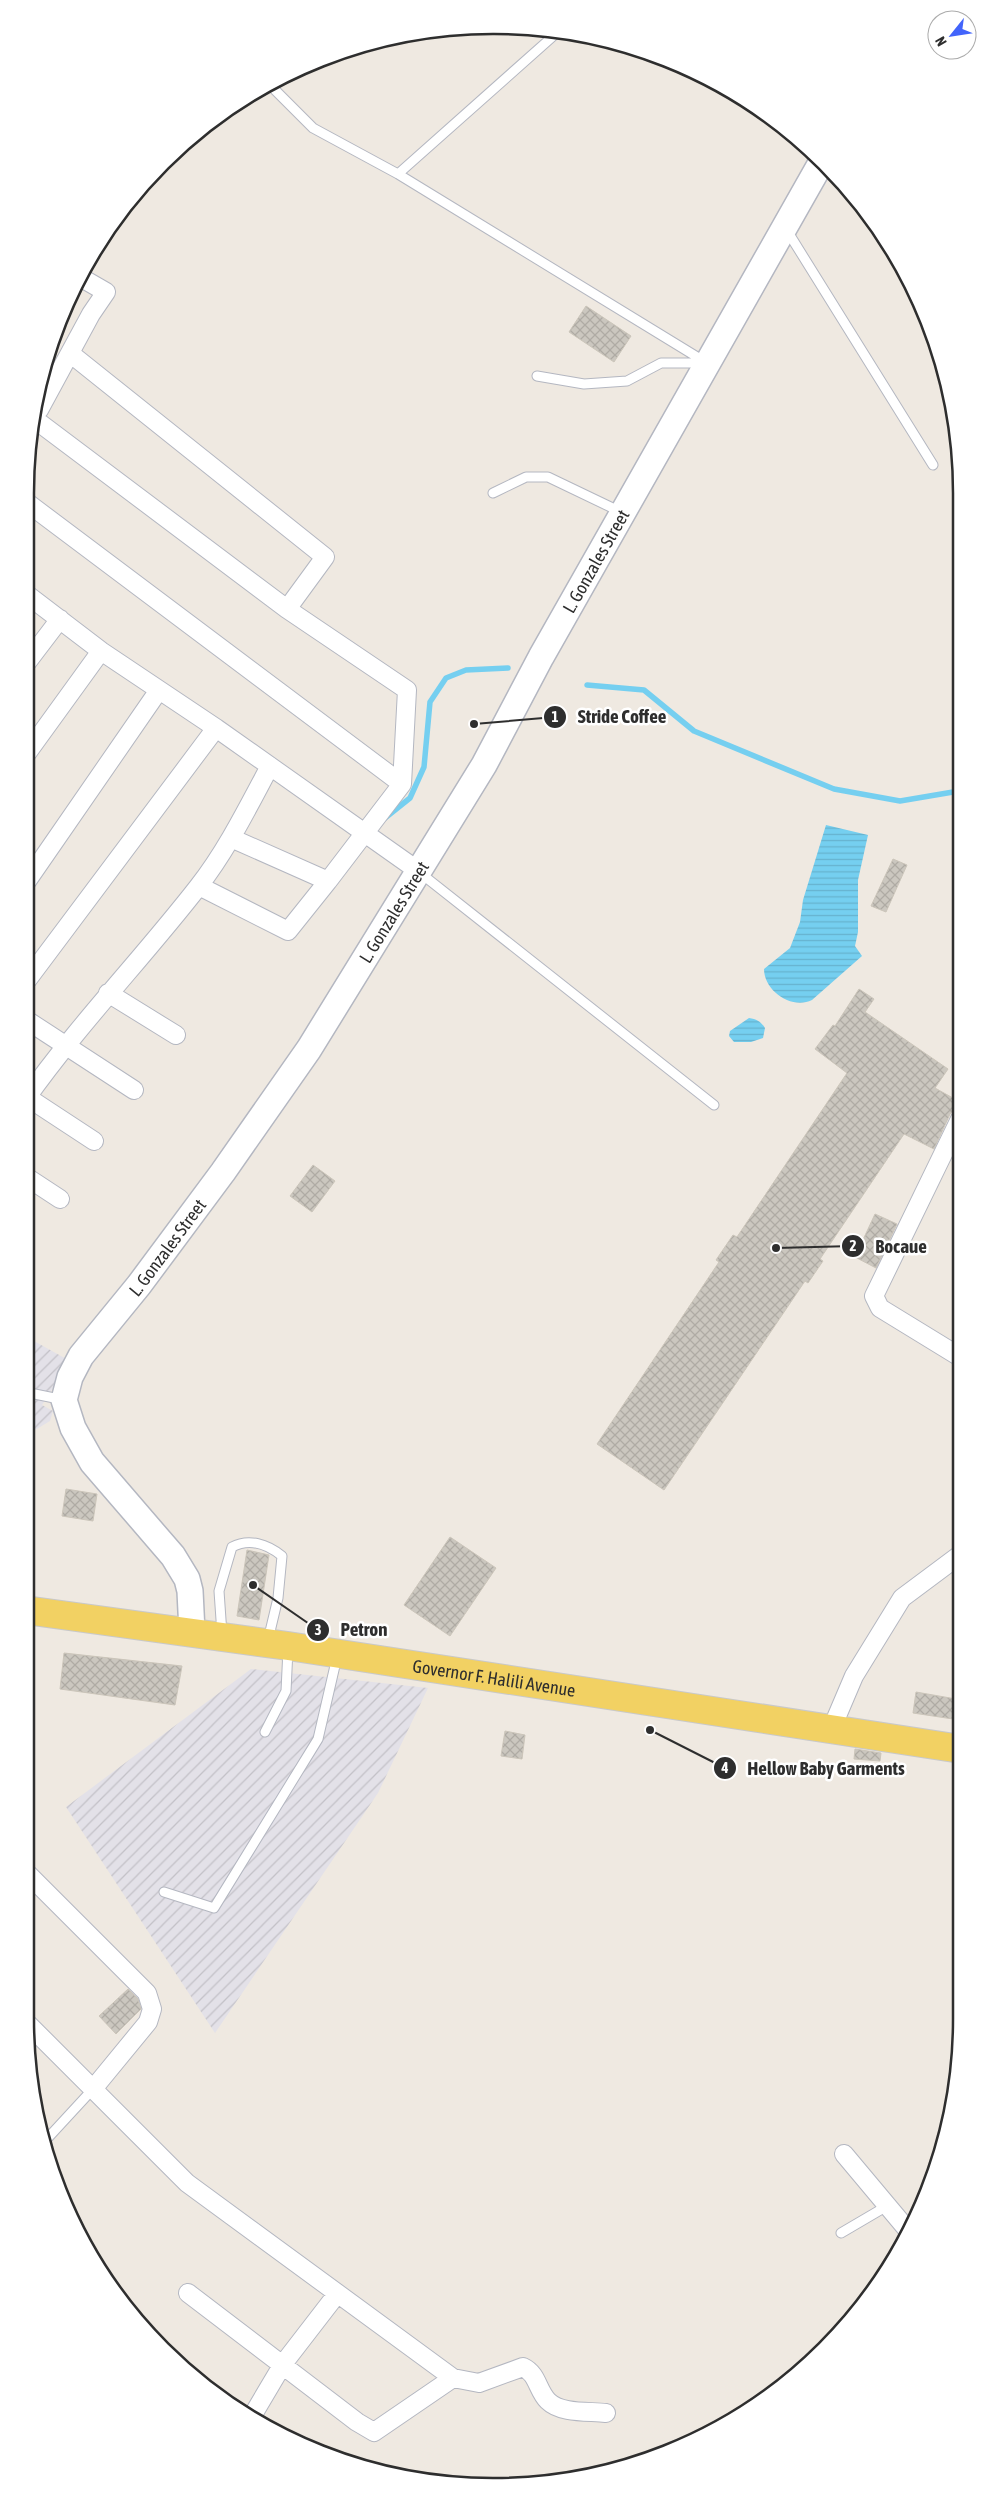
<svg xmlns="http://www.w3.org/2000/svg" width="987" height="2512" font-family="'Asap Condensed',sans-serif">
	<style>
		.industrial { fill: url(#industrial-furrows) }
		.water { fill: url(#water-rules) }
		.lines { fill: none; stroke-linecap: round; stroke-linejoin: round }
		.stream { stroke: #75cff0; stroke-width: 5.5 }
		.building { fill: url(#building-cross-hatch); stroke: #cbc5ba }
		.lane-casing { stroke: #b4b7c1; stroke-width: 11 }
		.street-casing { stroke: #b4b7c1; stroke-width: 20 }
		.secondary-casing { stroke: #b4b7c1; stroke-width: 28 }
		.primary-casing { stroke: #c9c9c9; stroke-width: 30 }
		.lane { stroke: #fff; stroke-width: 9 }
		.street { stroke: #fff; stroke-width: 18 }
		.secondary { stroke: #fff; stroke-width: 25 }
		.primary { stroke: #f2d163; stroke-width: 28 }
		.labels { text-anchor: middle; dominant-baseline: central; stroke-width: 5; stroke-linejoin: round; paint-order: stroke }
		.street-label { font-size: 18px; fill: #2e2e2e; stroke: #fff }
		.rim { fill: none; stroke: #2e2e2e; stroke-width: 2.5 }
		.leader { fill: none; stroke: #2e2e2e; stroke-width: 2 }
		.callout-dot { fill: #2e2e2e; stroke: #fff; stroke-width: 2 }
		.mark-label { font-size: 15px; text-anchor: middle; font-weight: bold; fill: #fff }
		.callout-label { font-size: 19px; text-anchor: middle; font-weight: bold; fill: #2e2e2e; stroke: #fff; stroke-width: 5; stroke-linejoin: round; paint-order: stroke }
	</style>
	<defs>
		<pattern id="industrial-furrows" width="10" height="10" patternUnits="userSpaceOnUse" patternTransform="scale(1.25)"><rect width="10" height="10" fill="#e3e1e8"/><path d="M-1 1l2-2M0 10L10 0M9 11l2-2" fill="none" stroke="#c3c1c7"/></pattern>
		<pattern id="water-rules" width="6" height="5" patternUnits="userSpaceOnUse" patternTransform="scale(1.25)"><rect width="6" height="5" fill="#75cff0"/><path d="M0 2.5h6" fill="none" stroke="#66b2ce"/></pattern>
		<pattern id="building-cross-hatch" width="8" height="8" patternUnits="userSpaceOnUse" patternTransform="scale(1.25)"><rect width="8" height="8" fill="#cbc7bf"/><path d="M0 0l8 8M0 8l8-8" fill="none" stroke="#afaba4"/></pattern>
	</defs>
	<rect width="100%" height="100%" fill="#efe9e1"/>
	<path class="industrial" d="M 25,1336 L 70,1361 L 42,1405 L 53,1411 L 50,1421 L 25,1436 Z
		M 251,1669 L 428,1688 L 378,1793 L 215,2033 L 66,1807 Z"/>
	<path class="water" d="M 826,825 L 868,835 L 858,880 L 858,932 L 855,946 L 862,956 L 812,1000 C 792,1010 764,991 764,969 L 790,948 L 800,922 L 803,900 Z
		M 749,1018 C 757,1019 761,1022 765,1028 L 763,1038 L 751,1042 L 734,1042 L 729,1036 L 730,1031 Z"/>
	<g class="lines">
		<path class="stream" d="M 587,685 L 644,690 L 694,731 L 834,789 L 900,801 L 959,791
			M 385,818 L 410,798 L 424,767 L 430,702 L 446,678 L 466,670 L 508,668"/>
	</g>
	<path class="building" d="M 586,306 L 631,336 L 614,362 L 569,332 Z
		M 893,859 L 907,865 L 886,912 L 871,906 Z
		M 859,989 L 874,999 L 865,1012 L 948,1069 L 935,1088 L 960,1102 L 950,1114 L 934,1149 L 904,1134 L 820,1259 L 823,1261 L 808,1283 L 805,1281 L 664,1490 L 597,1444 L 719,1262 L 716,1260 L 733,1235 L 737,1237 L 847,1073 L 815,1049 L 833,1025 L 835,1026 Z
		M 313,1165 L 335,1181 L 312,1212 L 290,1196 Z
		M 875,1214 L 897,1224 L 876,1268 L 855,1257 Z
		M 66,1489 L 97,1494 L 93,1521 L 62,1516 Z
		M 450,1537 L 496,1568 L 450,1636 L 404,1605 Z
		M 247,1550 L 269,1555 L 259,1620 L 237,1616 Z
		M 64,1653 L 182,1666 L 175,1705 L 60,1689 Z
		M 916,1692 L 956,1699 L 953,1719 L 913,1713 Z
		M 505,1731 L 525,1735 L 522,1759 L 501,1756 Z
		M 855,1749 L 881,1753 L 880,1761 L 854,1759 Z
		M 128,1989 L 138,1999 L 141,2009 L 116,2034 L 99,2016 Z"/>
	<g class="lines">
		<g class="lane-casing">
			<path id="lane" d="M 269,84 L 313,128 L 398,174 L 707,363
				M 398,174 L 560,30
				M 786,229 L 933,465
				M 537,376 L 584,384 L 627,381 L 661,363 L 704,363
				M 493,493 L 526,477 L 548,477 L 621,512
				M 419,872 L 714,1105
				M 25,1392 L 64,1400
				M 222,1634 L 219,1591 L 232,1547 C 249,1538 267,1544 282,1556 L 278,1598 L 268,1640
				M 265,1732 L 286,1691 L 288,1649
				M 164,1892 L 214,1908 L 318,1739 L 337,1657
				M 45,2141 L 93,2089
				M 841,2233 L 887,2206"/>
		</g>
		<g class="street-casing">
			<path id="street" d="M 71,354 L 325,557 L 287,609
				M 39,410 L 91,314 L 106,292 L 80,277
				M 37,421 L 287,609 L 407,690 L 402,784 L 328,881
				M 25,501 L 402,784
				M 25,593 L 101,651 L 216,728 L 417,870
				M 25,665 L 60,619
				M 25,756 L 101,651
				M 25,884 L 159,690
				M 199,886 L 288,931 L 328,881 L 231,838
				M 25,983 L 216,728
				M 108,993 L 176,1035
				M 25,1019 L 134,1090
				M 27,1097 L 94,1141
				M 25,1100 C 78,1025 142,959 198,887 C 227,850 248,807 270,766
				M 960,1119 L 874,1296 L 880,1308 L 960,1357
				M 25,1176 L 60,1199
				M 831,1730 L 854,1676 L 902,1598 L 961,1554
				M 25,1871 L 147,1993 L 152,2009 L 148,2022 L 93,2089
				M 25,2021 L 187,2183 L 453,2378 L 479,2383 L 523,2367 C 538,2374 537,2390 548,2401 C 561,2414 589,2411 606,2413
				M 844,2154 L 906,2228
				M 188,2293 L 357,2422 L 374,2432 L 453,2378
				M 251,2418 L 283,2364 L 337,2294"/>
		</g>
		<g class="secondary-casing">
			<g id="secondary">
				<path id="s1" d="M 192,1632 L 190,1591 L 187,1579 L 173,1556 L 92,1462 L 73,1428 L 64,1400 L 70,1377 L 81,1356 L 139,1285 L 223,1172 L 309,1049 L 484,765 L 541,657 L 821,163"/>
			</g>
		</g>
		<g class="primary-casing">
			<g id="primary">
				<path id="s2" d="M 25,1610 L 288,1646 L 961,1749"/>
			</g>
		</g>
		<use href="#lane" class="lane"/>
		<use href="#street" class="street"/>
		<use href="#secondary" class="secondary"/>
		<use href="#primary" class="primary"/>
	</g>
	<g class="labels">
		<g class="street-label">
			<text stroke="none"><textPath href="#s1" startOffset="1269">L. Gonzales Street</textPath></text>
			<text stroke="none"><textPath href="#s1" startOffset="864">L. Gonzales Street</textPath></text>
			<text stroke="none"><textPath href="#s1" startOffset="459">L. Gonzales Street</textPath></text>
			<text stroke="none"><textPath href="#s2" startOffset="474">Governor F. Halili Avenue</textPath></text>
		</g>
	</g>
	<path d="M0 0H987V2512H0ZM493 34H494A459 459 0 0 1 953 493V2019A459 459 0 0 1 494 2478H493A459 459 0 0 1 34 2019V493A459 459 0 0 1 493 34Z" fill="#fff" fill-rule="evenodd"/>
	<path class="rim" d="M493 34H494A459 459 0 0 1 953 493V2019A459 459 0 0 1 494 2478H493A459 459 0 0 1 34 2019V493A459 459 0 0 1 493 34Z"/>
	<path class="leader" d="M474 724L555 717M776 1248L853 1246M253 1585L318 1630M650 1730L725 1768"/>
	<g class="callout-dot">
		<circle cx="474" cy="724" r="5"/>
		<circle cx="776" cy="1248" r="5"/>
		<circle cx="253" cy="1585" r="5"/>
		<circle cx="650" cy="1730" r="5"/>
		<circle cx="555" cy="717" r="12"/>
		<circle cx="853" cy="1246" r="12"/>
		<circle cx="318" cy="1630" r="12"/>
		<circle cx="725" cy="1768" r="12"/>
	</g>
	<g class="mark-label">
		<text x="555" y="722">1</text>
		<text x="853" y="1251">2</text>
		<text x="318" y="1635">3</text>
		<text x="725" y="1773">4</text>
	</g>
	<g class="callout-label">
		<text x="622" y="723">Stride Coffee</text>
		<text x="901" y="1253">Bocaue</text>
		<text x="364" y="1636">Petron</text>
		<text x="826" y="1775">Hellow Baby Garments</text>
	</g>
	<g transform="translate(952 35) rotate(240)"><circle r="24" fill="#ffffff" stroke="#ababab"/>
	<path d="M0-4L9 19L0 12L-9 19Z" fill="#4264fb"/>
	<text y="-8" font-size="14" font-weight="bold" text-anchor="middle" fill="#2e2e2e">N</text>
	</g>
</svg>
